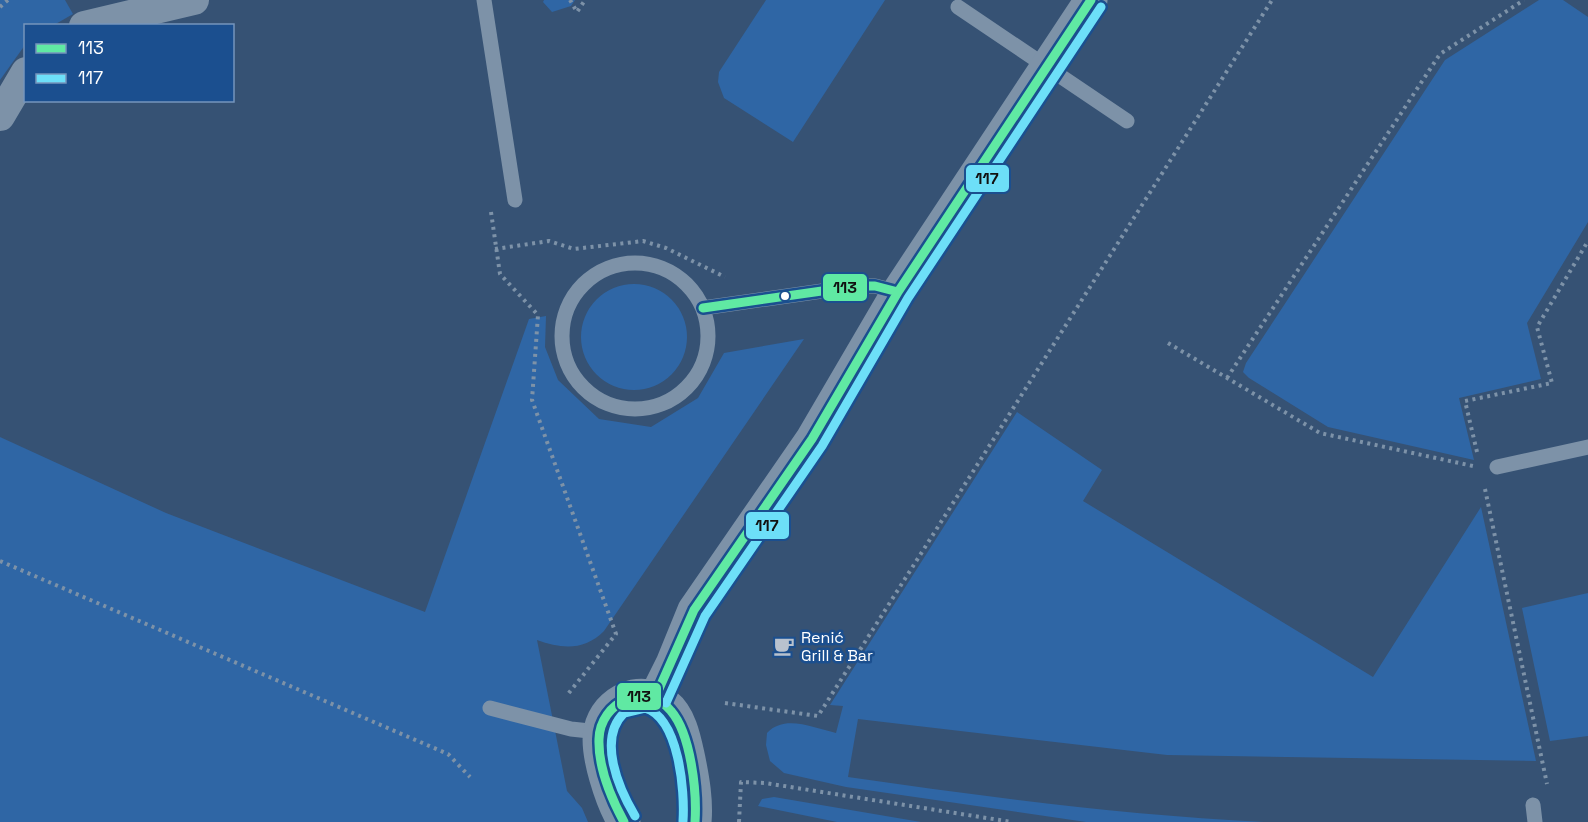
<svg xmlns="http://www.w3.org/2000/svg" width="1588" height="822" font-family="'Space Grotesk',sans-serif">
	<style>
		.green { fill: #2f66a5 }
		.lines { fill: none; stroke-linecap: round; stroke-linejoin: round }
		.path { stroke: #7d92a8; stroke-width: 4; stroke-dasharray: 3 4.5; stroke-linecap: butt }
		.service { stroke: #7d92a8; stroke-width: 15 }
		.minor { stroke: #7d92a8; stroke-width: 30 }
		.tertiary { stroke: #7d92a8; stroke-width: 33 }
		.bus-1-casing { stroke: #1b4f8f; stroke-width: 14 }
		.bus-2-casing { stroke: #1b4f8f; stroke-width: 14 }
		.bus-1 { stroke: #60e9a3; stroke-width: 9 }
		.bus-2 { stroke: #6ddff8; stroke-width: 9 }
		.bus-dot { fill: #fff; stroke: #1b4f8f; stroke-width: 2 }
		.labels { text-anchor: middle; dominant-baseline: central; stroke-width: 5; stroke-linejoin: round; paint-order: stroke }
		.poi-label { font-size: 16px; fill: #fff; stroke: #1b4f8f; text-anchor: start }
		.line-badge { stroke: #1b4f8f; stroke-width: 2 }
		.pale-badge-label { font-size: 16px; text-anchor: middle; font-weight: bold; fill: #111 }
	</style>
	<rect width="100%" height="100%" fill="#365274"/>
	<path class="green" d="M 0,0 L 65,0 L 73,14 L 54,25 L 26,26 L 25,45 L 0,80 Z
		M 544,0 L 575,0 L 571,6 L 552,12 L 543,2 Z
		M 766,0 L 885,0 L 793,142 L 724,98 L 718,82 L 719,72 Z
		M 1539,0 L 1563,0 L 1588,17 L 1588,222 L 1527,323 L 1541,379 L 1459,398 L 1474,460 L 1328,427 L 1249,378 L 1243,372 L 1246,363 L 1445,60 Z
		M581 337a53 53 0 1 1 106 0a53 53 0 1 1-106 0Z
		M 546,316 L 545,347 L 558,380 L 599,419 L 651,427 L 698,398 L 724,353 L 804,339 L 604,631 C 584,651 562,649 537,640 L 567,791 L 582,808 L 588,822 L 0,822 L 0,437 L 166,513 L 425,612 L 529,319 Z
		M 1017,412 L 1102,470 L 1083,501 L 1373,677 L 1481,507 L 1536,761 L 1167,755 L 858,719 L 848,777 C 987,797 1125,815 1264,822 L 1086,822 L 846,787 L 784,773 L 770,761 L 766,745 L 767,733 C 785,714 813,728 836,733 L 843,706 L 830,705 Z
		M 1588,593 L 1588,736 L 1550,741 L 1522,608 Z
		M 774,797 L 921,822 L 837,822 L 758,806 L 762,799 Z"/>
	<g class="lines">
		<path class="path" d="M 570,0 L 577,12 L 585,0
			M 0,7 L 8,0
			M 491,212 L 500,274 L 538,315 L 532,400 L 616,634 L 568,694
			M 495,249 L 549,241 L 574,249 L 643,241 L 666,248 L 725,277
			M 1168,343 L 1320,433 L 1473,466
			M 1227,378 L 1440,54 L 1524,0
			M 1477,452 L 1465,401 L 1552,383 L 1537,327 L 1588,241
			M 1485,489 L 1547,784
			M 0,561 L 448,754 L 470,777
			M 725,703 L 818,716 L 1272,0
			M 739,822 L 741,782 L 765,783 L 1012,822"/>
		<path class="service" d="M 484,0 L 515,200
			M 958,7 L 1127,121
			M562 336a73 73 0 1 1 146 0a73 73 0 1 1-146 0Z
			M 703,308 L 857,286 L 875,286 L 898,292
			M 1497,467 L 1588,447
			M 490,708 L 571,729 L 599,732
			M 1533,805 L 1535,822"/>
		<path class="minor" d="M 84,26 L 194,0
			M 0,116 L 26,72"/>
		<path class="tertiary" d="M 655,698 L 672,664 L 694,610 L 812,439 L 898,292 L 1091,0
			M 624,822 C 612,803 595,753 600,730 C 606,701 642,683 666,705 C 681,717 685,741 689,759 C 693,779 697,801 695,822"/>
		<g class="bus-1-casing">
			<path id="bus-1" d="M 703,308 L 857,286 L 875,286 L 898,292
				M 655,698 L 694,610 L 812,439 L 898,292 L 1091,0
				M 624,822 C 611,798 598,767 599,739 C 600,702 646,680 671,711 C 691,734 697,792 695,822"/>
		</g>
		<g class="bus-2-casing">
			<path id="bus-2" d="M 666,703 L 705,616 L 822,446 L 908,298 L 1101,7
				M 635,816 C 619,789 597,739 624,713 L 645,708 C 679,718 685,791 683,821"/>
		</g>
		<use href="#bus-1" class="bus-1"/>
		<use href="#bus-2" class="bus-2"/>
	</g>
	<defs>
		<g id="cafe-bare" transform="scale(1.62)"><path d="M-5.5-4.5H6V0H3Q3 3.5 0 3.5H-2.5Q-5.5 3.5-5.5 0ZM3-3.2v2h1.7v-2ZM-6 4.5H4V6H-6Z" fill="#b9c2ce" stroke="#1b4f8f" stroke-width="2.5" paint-order="stroke"/></g>
	</defs>
	<g fill-rule="evenodd">
		<use href="#cafe-bare" x="784" y="646"/>
	</g>
	<circle class="bus-dot" cx="785" cy="296" r="5"/>
	<g class="labels">
		<g class="poi-label">
			<text x="801" y="637">Renić<tspan x="801" dy="18">Grill &amp; Bar</tspan></text>
		</g>
	</g>
	<g class="line-badge">
		<rect x="965" y="164" width="45" height="29" rx="6" fill="#6ddff8"/>
		<rect x="822" y="273" width="46" height="29" rx="6" fill="#60e9a3"/>
		<rect x="745" y="511" width="45" height="29" rx="6" fill="#6ddff8"/>
		<rect x="616" y="682" width="46" height="29" rx="6" fill="#60e9a3"/>
	</g>
	<g class="pale-badge-label">
		<text x="987" y="184">117</text>
		<text x="845" y="293">113</text>
		<text x="767" y="531">117</text>
		<text x="639" y="702">113</text>
	</g>
	<rect x="24" y="24" width="210" height="78" fill="#1b4f8f" stroke="#7695bc" stroke-width="1.5"/>
	<rect x="36" y="44" width="30" height="9" fill="#60e9a3" stroke="#7695bc" stroke-width="1.5"/>
	<text x="78" y="54" font-size="18" fill="#ffffff">113</text>
	<rect x="36" y="74" width="30" height="9" fill="#6ddff8" stroke="#7695bc" stroke-width="1.5"/>
	<text x="78" y="84" font-size="18" fill="#ffffff">117</text>
</svg>
